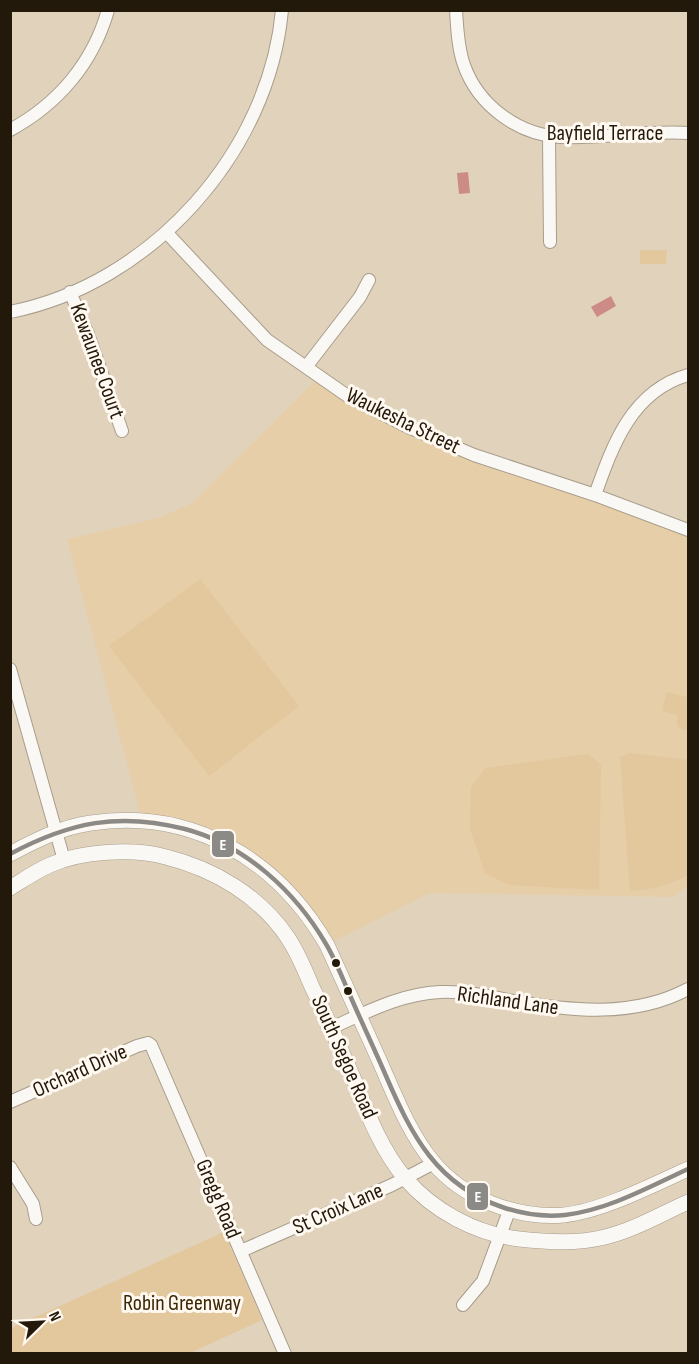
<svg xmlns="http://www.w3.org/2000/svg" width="699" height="1364" font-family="'Sofia Sans Condensed',sans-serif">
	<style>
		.built { fill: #e6cea9 }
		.green { fill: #e3c79d }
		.water { fill: #cc8b87 }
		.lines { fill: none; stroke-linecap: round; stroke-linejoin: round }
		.minor-casing { stroke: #a89d8b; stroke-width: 14 }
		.tertiary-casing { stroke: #a89d8b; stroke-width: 16 }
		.minor { stroke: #faf8f5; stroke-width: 12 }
		.tertiary { stroke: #faf8f5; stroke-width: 15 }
		.bus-1-casing { stroke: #fff9f1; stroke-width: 9 }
		.bus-1 { stroke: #8c8a87; stroke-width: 4.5 }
		.bus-dot { fill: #23190a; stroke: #fff9f1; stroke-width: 2 }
		.labels { text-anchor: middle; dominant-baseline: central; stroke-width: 6; stroke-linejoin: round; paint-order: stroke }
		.street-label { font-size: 22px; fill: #23190a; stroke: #fff9f1 }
		.park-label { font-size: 22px; fill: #3a2603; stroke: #fff9f1 }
		.line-badge { stroke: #fff9f1; stroke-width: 2 }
		.badge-label { font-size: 16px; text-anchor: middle; font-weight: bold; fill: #fff }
	</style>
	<rect width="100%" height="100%" fill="#e1d2bb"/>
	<path class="built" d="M 319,377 L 384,416 L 688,530 L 688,887 L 673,897 L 429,893 L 327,945 L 313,921 L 237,850 L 142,820 L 67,539 L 159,518 L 192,503 Z"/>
	<path class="green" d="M 640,250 L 667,250 L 666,264 L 640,264 Z
		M 200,579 L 299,706 L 209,776 L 109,646 Z
		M 667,692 L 688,697 L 688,729 L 683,730 L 677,726 L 677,715 L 662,711 Z
		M 631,753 L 688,760 L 688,875 C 669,886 652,889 630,891 L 620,757 Z
		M 588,754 L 601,765 L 599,890 L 509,885 L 485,873 L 470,829 L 471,788 L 485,768 Z
		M 224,1232 L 262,1320 L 190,1353 L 11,1353 L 11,1328 Z"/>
	<path class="water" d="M 468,172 L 470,193 L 459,194 L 457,173 Z
		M 611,296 L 616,306 L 597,317 L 591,307 Z"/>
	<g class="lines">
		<g class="minor-casing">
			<path id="minor" d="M 456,10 C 457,27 458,49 464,65 C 478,105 518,135 561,137 C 603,139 646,130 688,133
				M 10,130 C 58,104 93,63 108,10
				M 549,136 L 550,242
				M 166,232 L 267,340 L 349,397 L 408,427 L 474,455 L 595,495 L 688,530
				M 70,292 L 88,334 L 122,431
				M 10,312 C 151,284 269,153 282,10
				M 306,367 L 360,297 L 369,280
				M 595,495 C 613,444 632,391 688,375
				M 10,669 L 64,860
				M 331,1028 C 367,1012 400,994 440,992 C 464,991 489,996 513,1001 C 571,1011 634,1018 688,989
				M 10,1102 L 137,1046 L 148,1043 L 151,1045 L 285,1354
				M 10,1167 L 33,1204 L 36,1219
				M 241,1251 L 392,1185 L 434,1163
				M 463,1305 L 483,1281 L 509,1211"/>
		</g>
		<g class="tertiary-casing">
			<path id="tertiary" d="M 10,854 C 36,840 62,827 91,823 C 192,808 277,859 327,945 C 345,984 362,1023 380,1062 C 395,1096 409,1133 433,1162 C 463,1199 518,1219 564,1215 C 602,1211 653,1185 688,1169
				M 10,888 C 23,880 36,871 50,865 C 81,851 133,848 166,857 C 214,869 260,896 288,938 C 298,953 305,970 312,987 C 327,1018 341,1050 355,1082 C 368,1115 382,1151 405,1178 C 433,1211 476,1234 519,1239 C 547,1242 577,1244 605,1237 C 634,1230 661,1214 688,1202"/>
		</g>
		<use href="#minor" class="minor"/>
		<use href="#tertiary" class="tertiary"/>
		<g class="bus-1-casing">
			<path id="bus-1" d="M 10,854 C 70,822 119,812 185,829 C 245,845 295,891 326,944 C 335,959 342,977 349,993 C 361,1021 374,1048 386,1076 C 412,1136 437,1185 502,1207 C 522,1214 544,1217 565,1215 C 608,1210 649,1187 688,1169"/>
		</g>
		<use href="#bus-1" class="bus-1"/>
	</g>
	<g class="bus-dot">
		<circle cx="336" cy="963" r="5"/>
		<circle cx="348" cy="991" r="5"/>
	</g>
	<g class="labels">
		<g class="street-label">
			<text x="605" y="133">Bayfield Terrace</text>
			<text transform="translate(97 361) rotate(70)">Kewaunee Court</text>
			<text transform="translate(403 421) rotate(26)">Waukesha Street</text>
			<text transform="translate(508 1001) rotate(8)">Richland Lane</text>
			<text transform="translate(344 1057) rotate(66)">South Segoe Road</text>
			<text transform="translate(80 1071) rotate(-24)">Orchard Drive</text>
			<text transform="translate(218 1199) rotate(67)">Gregg Road</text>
			<text transform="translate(338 1209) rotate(-24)">St Croix Lane</text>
		</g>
		<g class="park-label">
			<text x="182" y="1303">Robin Greenway</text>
		</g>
	</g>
	<g class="line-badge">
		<rect x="211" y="830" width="24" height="28" rx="6" fill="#8c8a87"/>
		<rect x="466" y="1182" width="23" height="29" rx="6" fill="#8c8a87"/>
	</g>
	<g class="badge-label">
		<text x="223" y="850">E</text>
		<text x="478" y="1202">E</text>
	</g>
	<rect width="699" height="1364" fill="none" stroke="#23190a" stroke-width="24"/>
	<g transform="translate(42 1322) rotate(66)" stroke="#fff9f1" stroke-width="4.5" paint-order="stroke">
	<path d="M0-4.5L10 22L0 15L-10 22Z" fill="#23190a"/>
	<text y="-9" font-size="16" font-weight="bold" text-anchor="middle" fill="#23190a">N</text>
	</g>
</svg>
